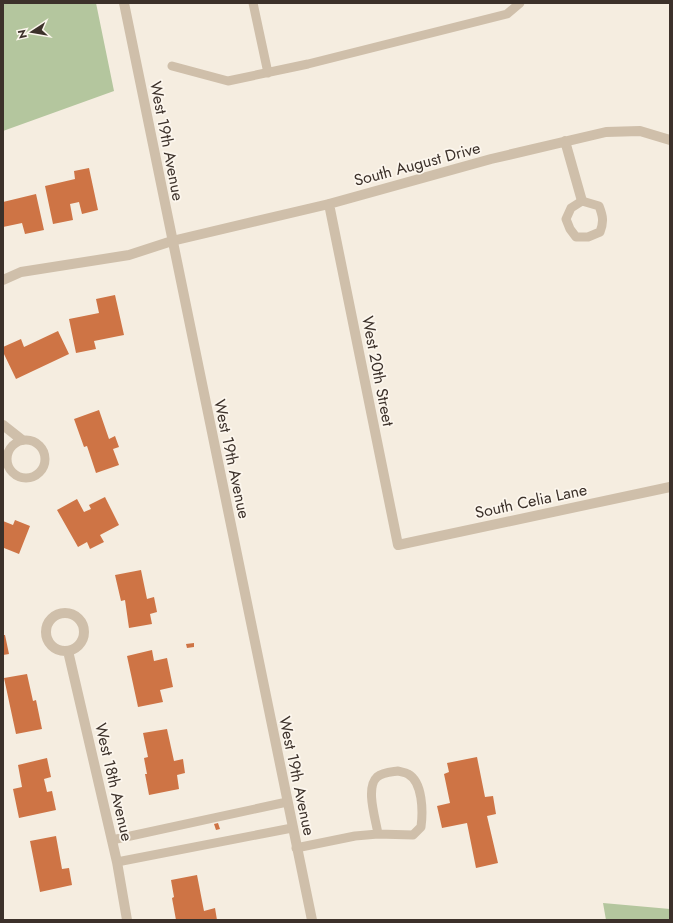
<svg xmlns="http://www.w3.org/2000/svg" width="673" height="923" font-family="Jost,sans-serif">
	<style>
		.green { fill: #b4c69e }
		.building { fill: #ce7445 }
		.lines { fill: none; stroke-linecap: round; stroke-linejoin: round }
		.service { stroke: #cfbfaa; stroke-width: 9 }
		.minor { stroke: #cfbfaa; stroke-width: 10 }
		.tertiary { stroke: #cfbfaa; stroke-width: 10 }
		.labels { text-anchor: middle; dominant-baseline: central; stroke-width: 3.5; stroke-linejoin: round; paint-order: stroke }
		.street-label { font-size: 16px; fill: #3c312a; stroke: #fcf6ed }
	</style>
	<rect width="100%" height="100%" fill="#f5ede0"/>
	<path class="green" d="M 3,3 L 96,3 L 114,91 L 3,131 Z
		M 603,903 L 670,909 L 670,920 L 606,920 Z"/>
	<path class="building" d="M 89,168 L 98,210 L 82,214 L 79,202 L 70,204 L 73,220 L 53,224 L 45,186 L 75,179 L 74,171 Z
		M 36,194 L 44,230 L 25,234 L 22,223 L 3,227 L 3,202 Z
		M 115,295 L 124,335 L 94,341 L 96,349 L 76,353 L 69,319 L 99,313 L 96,299 Z
		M 58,331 L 69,354 L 16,379 L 3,352 L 3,347 L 21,339 L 24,347 Z
		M 99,410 L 109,439 L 115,436 L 119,447 L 113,449 L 119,465 L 96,473 L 87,446 L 84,447 L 74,419 Z
		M 105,497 L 119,525 L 100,535 L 104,542 L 90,549 L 87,542 L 78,547 L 57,510 L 77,499 L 84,512 L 91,509 L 89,505 Z
		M 15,520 L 30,526 L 19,554 L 4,548 L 3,551 L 3,521 L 13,525 Z
		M 141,570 L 147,599 L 154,597 L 157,612 L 150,614 L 152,624 L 129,628 L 125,600 L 121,601 L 115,575 Z
		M 3,635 L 5,635 L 9,654 L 3,655 Z
		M 194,643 L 194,647 L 187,648 L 186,644 Z
		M 152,650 L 154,661 L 167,658 L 173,687 L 160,690 L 163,702 L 138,707 L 127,656 Z
		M 27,674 L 33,701 L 36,700 L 42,729 L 16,734 L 4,678 Z
		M 167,729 L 174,761 L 183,759 L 185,773 L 177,775 L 179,789 L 149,795 L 145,774 L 147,774 L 144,758 L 148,757 L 143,733 Z
		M 477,757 L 485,797 L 493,796 L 496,814 L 487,816 L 498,863 L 476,868 L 467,823 L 442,828 L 437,806 L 450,803 L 444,774 L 449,772 L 447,763 Z
		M 47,758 L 51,777 L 44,779 L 47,792 L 52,791 L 56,810 L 19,818 L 13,789 L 22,787 L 18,765 Z
		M 218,823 L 220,829 L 216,830 L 214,824 Z
		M 56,836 L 62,869 L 69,868 L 72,885 L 40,892 L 30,841 Z
		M 197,875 L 204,911 L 215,908 L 217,920 L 176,920 L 172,898 L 174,897 L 171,880 Z"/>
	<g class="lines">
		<path class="service" d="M 253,3 L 268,73
			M 172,66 L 228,81 L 308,64 L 507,14 L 520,3
			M 582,201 L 599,206 C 603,216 604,222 600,232 L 588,237 L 576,237 L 570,229 L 566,219 L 571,208 Z
			M7 459a19 19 0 1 1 38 0a19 19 0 1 1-38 0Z
			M 398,771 C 401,772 405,772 408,774 C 423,782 423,812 421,827 L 413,835 L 378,834 C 376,820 365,788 377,777 C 383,772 392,772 398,771 Z
			M 112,840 L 287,802
			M 296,848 L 355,836 L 378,834
			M 117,862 L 292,828"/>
		<path class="minor" d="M 565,141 L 582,201
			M 329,204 L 398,545 L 670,487
			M 3,280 L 21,272 L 129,255 L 172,241 L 329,204 L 491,159 L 606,132 L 640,131 L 670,140
			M 3,425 L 22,440
			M46 632a19 19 0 1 1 38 0a19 19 0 1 1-38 0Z
			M 68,651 L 117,862 L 127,920"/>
		<path class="tertiary" d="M 124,3 L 312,920"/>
	</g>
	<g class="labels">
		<g class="street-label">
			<text transform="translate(167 141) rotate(79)">West 19th Avenue</text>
			<text transform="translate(417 164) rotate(-15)">South August Drive</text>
			<text transform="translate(378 371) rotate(79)">West 20th Street</text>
			<text transform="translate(232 459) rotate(78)">West 19th Avenue</text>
			<text transform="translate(531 501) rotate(-12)">South Celia Lane</text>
			<text transform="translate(297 776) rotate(78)">West 19th Avenue</text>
			<text transform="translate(114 782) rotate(77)">West 18th Avenue</text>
		</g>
	</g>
	<rect width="673" height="923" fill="none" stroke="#3c312a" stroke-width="8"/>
	<g transform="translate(32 32) rotate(258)" stroke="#fcf6ed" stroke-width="3" paint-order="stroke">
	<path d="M0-3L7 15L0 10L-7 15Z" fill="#3c312a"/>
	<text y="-6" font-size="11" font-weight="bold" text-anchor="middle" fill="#3c312a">N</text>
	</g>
</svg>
